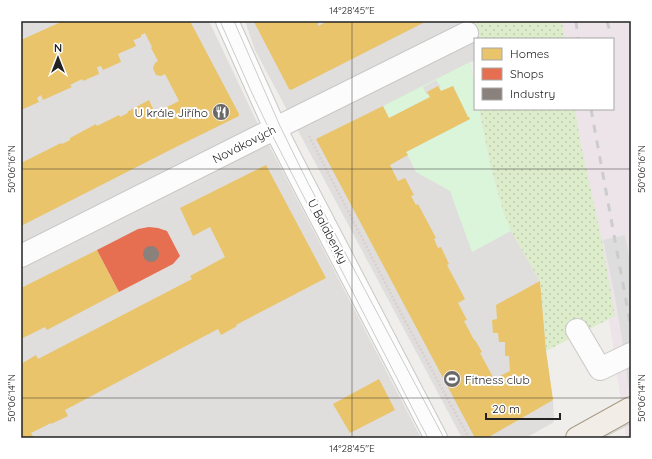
<svg xmlns="http://www.w3.org/2000/svg" width="652" height="459" font-family="Quicksand,sans-serif">
	<style>
		.residential { fill: #dfdedc }
		.railway { fill: #ede4e9 }
		.grass { fill: url(#grass-dots) }
		.park { fill: #daf5da }
		.parking { fill: #e0dfde }
		.pier { fill: #dedddd }
		.homes { fill: #e9c46a }
		.shops { fill: #e76f51 }
		.industry { fill: #8a817c }
		.lines { fill: none; stroke-linecap: round; stroke-linejoin: round }
		.minor-casing { stroke: #c9c8c7; stroke-width: 24 }
		.major-casing { stroke: #a79c86; stroke-width: 24 }
		.path { stroke: #dccecd; stroke-width: 2.5; stroke-dasharray: 2 2; stroke-linecap: butt }
		.minor { stroke: #fdfcfc; stroke-width: 22 }
		.major { stroke: #f3ede7; stroke-width: 22 }
		.tram { stroke: #ccc; stroke-width: 1 }
		.rail { stroke: #ccc; stroke-width: 3; stroke-dasharray: 8 8; stroke-linecap: butt }
		.ticks { fill: none; stroke: #222; stroke-width: 1; stroke-opacity: 0.45 }
		.labels { text-anchor: middle; dominant-baseline: central; stroke-width: 4; stroke-linejoin: round; paint-order: stroke }
		.poi-label { font-size: 12px; fill: #222; stroke: #fff; text-anchor: end }
		.street-label { font-size: 12px; fill: #222; stroke: #fff }
		.neatline { fill: none; stroke: #222; stroke-width: 1.5 }
		.ticks-label { font-size: 10px; text-anchor: middle; fill: #222 }
	</style>
	<defs>
		<pattern id="grass-dots" width="8" height="8" patternUnits="userSpaceOnUse"><rect width="8" height="8" fill="#ddeccb"/><path d="M2 2h.1M6 6h.1" fill="none" stroke="#bdcaae" stroke-width="1.8" stroke-linecap="round"/></pattern>
	</defs>
	<rect width="100%" height="100%" fill="#f0eeeb"/>
	<path class="residential" d="M 21,21 L 209,21 L 256,120 L 421,438 L 21,438 Z
		M 245,21 L 472,21 L 481,39 L 475,39 L 475,61 L 470,62 L 475,90 L 475,109 L 479,109 L 487,149 L 503,213 L 511,231 L 540,281 L 546,351 L 553,400 L 554,422 L 526,438 L 462,438 L 255,50 Z"/>
	<path class="railway" d="M 555,21 L 631,21 L 631,438 L 626,438 L 612,338 L 570,109 L 613,109 L 613,39 L 558,39 Z"/>
	<path class="grass" d="M 472,21 L 562,21 L 564,39 L 481,39 Z
		M 479,109 L 575,109 L 580,140 L 602,241 L 615,316 L 546,351 L 540,281 L 511,231 L 503,213 L 487,149 Z"/>
	<path class="park" d="M 470,62 L 475,90 L 475,109 L 479,109 C 487,150 495,192 511,231 L 472,252 L 450,191 L 416,172 L 406,152 L 470,119 L 469,117 L 468,117 L 453,88 L 454,87 L 453,86 L 441,91 L 439,88 L 441,87 L 436,80 L 423,87 L 426,94 L 428,94 L 430,97 L 389,118 L 383,106 Z"/>
	<path class="parking" d="M 238,133 L 241,140 L 21,249 L 21,241 Z
		M 248,150 L 253,158 L 21,275 L 21,264 Z"/>
	<path class="pier" d="M 625,235 L 631,265 L 631,404 L 622,339 L 614,292 L 603,240 Z"/>
	<path class="homes" d="M 63,21 L 190,21 L 239,114 L 239,116 L 174,148 L 21,226 L 21,163 L 61,143 L 62,144 L 70,140 L 70,138 L 96,124 L 97,126 L 119,115 L 120,117 L 128,113 L 127,112 L 149,100 L 155,113 L 179,101 L 165,74 L 161,76 L 156,75 L 153,68 L 155,63 L 158,61 L 151,48 L 152,47 L 145,33 L 141,35 L 141,37 L 134,40 L 133,39 L 136,46 L 118,54 L 121,62 L 103,70 L 101,66 L 97,67 L 99,74 L 83,81 L 82,79 L 70,85 L 72,87 L 43,100 L 41,95 L 37,98 L 39,102 L 21,110 L 21,40 Z
		M 255,21 L 318,21 L 318,26 L 328,21 L 427,21 L 291,90 L 289,89 L 254,22 Z
		M 438,86 L 441,91 L 453,86 L 468,117 L 469,117 L 470,119 L 406,152 L 408,155 L 390,165 L 398,181 L 405,178 L 414,195 L 411,196 L 416,205 L 418,204 L 436,238 L 434,239 L 438,248 L 441,247 L 449,264 L 447,265 L 465,299 L 458,303 L 467,320 L 464,321 L 474,340 L 475,340 L 482,352 L 480,353 L 494,379 L 510,371 L 509,356 L 505,356 L 505,342 L 499,342 L 498,333 L 493,333 L 492,320 L 497,319 L 496,305 L 540,281 L 546,351 L 553,400 L 487,438 L 475,438 L 316,139 L 383,106 L 389,118 L 430,97 L 427,92 Z
		M 266,165 L 326,278 L 236,325 L 237,326 L 221,335 L 218,329 L 65,410 L 68,416 L 51,424 L 51,423 L 31,433 L 34,438 L 21,438 L 21,364 L 36,355 L 38,359 L 192,279 L 190,276 L 225,257 L 210,227 L 193,236 L 180,208 Z
		M 97,250 L 119,292 L 47,330 L 45,327 L 21,339 L 21,288 Z
		M 379,379 L 395,410 L 350,433 L 333,404 Z"/>
	<path class="shops" d="M 149,227 L 158,228 L 167,231 L 180,256 L 173,264 L 119,292 L 97,250 L 138,229 Z"/>
	<path class="industry" d="M143 254a8 8 0 1 1 16 0a8 8 0 1 1-16 0Z"/>
	<g class="lines">
		<g class="minor-casing">
			<path id="minor" d="M 227,21 L 275,128 L 302,181 L 436,438
				M 21,256 L 280,126 L 467,33
				M 577,330 L 600,369 L 631,354"/>
		</g>
		<g class="major-casing">
			<path id="major" d="M 577,438 L 631,408"/>
		</g>
		<path class="path" d="M 309,136 L 404,319 L 469,438"/>
		<use href="#minor" class="minor"/>
		<use href="#major" class="major"/>
		<path class="tram" d="M 220,21 L 251,91 L 270,131 L 420,423 L 428,438
			M 234,21 L 280,126 L 308,183 L 444,438
			M 603,438 L 631,423"/>
		<path class="rail" d="M 576,21 L 578,39
			M 607,21 L 610,32
			M 591,109 L 631,328"/>
	</g>
	<path class="ticks" d="M 352,21 L 352,438M 21,169 L 631,169M 21,398 L 631,398"/>
	<defs>
		<g id="restaurant-disc" transform="scale(0.9)"><circle r="9.5" fill="#6a6968" stroke="#fff"/><path d="M-5-6h1v4h1v-4h1v4h1v-4h1v5L-1.5 .5V6h-2V.5L-5-1ZM5-6V6H3V1.5H1.5Q1.5-4 5-6Z" fill="#fff"/></g>
		<g id="stadium-disc" transform="scale(0.9)"><circle r="9.5" fill="#6a6968" stroke="#fff"/><path d="M0-5a6.5 5 0 1 0 0 10a6.5 5 0 1 0 0-10ZM-3.5-1.8h7v3.6h-7Z" fill="#fff"/></g>
	</defs>
	<g fill-rule="evenodd">
		<use href="#restaurant-disc" x="221" y="112"/>
		<use href="#stadium-disc" x="452" y="379"/>
	</g>
	<g class="labels">
		<g class="poi-label">
			<text x="208" y="112">U krále Jiřího</text>
			<text x="465" y="379" text-anchor="start">Fitness club</text>
		</g>
		<g class="street-label">
			<text transform="translate(244 144) rotate(-27)">Novákových</text>
			<text transform="translate(328 231) rotate(62)">U Balabenky</text>
		</g>
	</g>
	<rect width="652" height="459" fill="none" stroke="#ffffff" stroke-width="44"/>
	<rect x="474" y="38" width="140" height="72" fill="#ffffff" stroke="#a7a7a7"/>
	<rect x="482" y="48" width="20" height="12" fill="#e9c46a" stroke="#a7a7a7"/>
	<text x="510" y="58" font-size="12" fill="#222222">Homes</text>
	<rect x="482" y="68" width="20" height="12" fill="#e76f51" stroke="#a7a7a7"/>
	<text x="510" y="78" font-size="12" fill="#222222">Shops</text>
	<rect x="482" y="88" width="20" height="12" fill="#8a817c" stroke="#a7a7a7"/>
	<text x="510" y="98" font-size="12" fill="#222222">Industry</text>
	<g transform="translate(58 58)" stroke="#ffffff" stroke-width="3" paint-order="stroke">
	<path d="M0-3L7 15L0 10L-7 15Z" fill="#222222"/>
	<text y="-6" font-size="11" font-weight="bold" text-anchor="middle" fill="#222222">N</text>
	</g>
	<path d="M486 413v6h74v-6" fill="none" stroke="#222222" stroke-width="2"/>
	<text x="492" y="413" font-size="12" fill="#222222" stroke="#ffffff" stroke-width="3" paint-order="stroke">20 m</text>
	<rect x="22" y="22" width="608" height="415" class="neatline"/>
	<g class="ticks-label">
		<text x="352" y="14">14°28'45"E</text>
		<text transform="translate(11 169) rotate(-90)" y="4">50°06'16"N</text>
		<text transform="translate(641 169) rotate(-90)" y="4">50°06'16"N</text>
		<text transform="translate(11 398) rotate(-90)" y="4">50°06'14"N</text>
		<text transform="translate(641 398) rotate(-90)" y="4">50°06'14"N</text>
		<text x="352" y="452">14°28'45"E</text>
	</g>
</svg>
